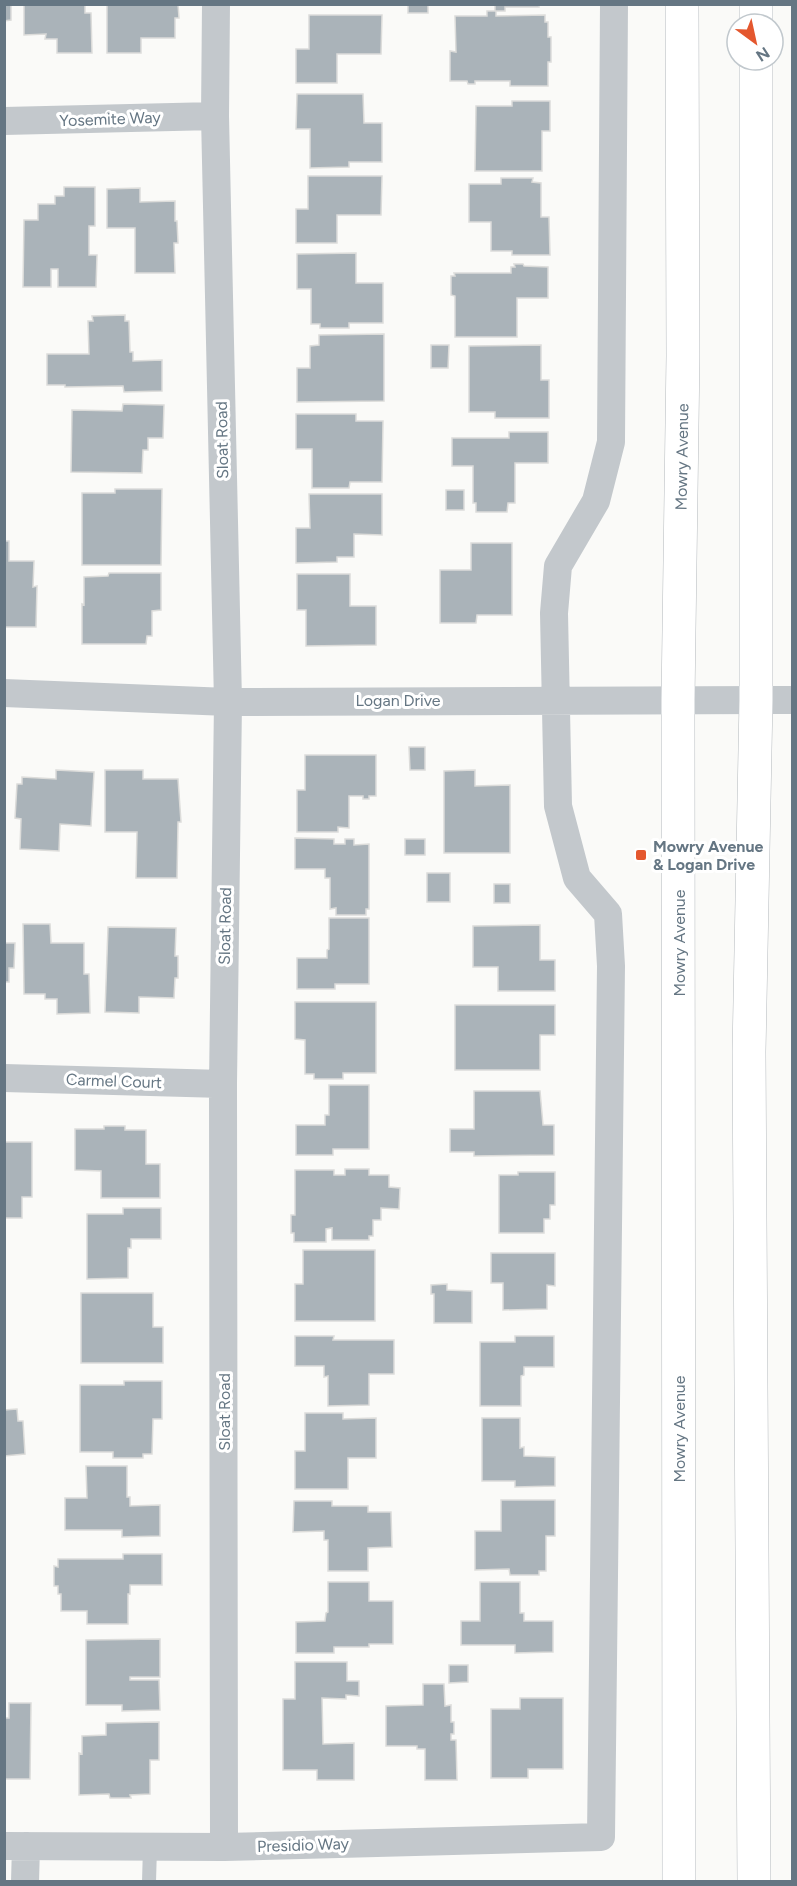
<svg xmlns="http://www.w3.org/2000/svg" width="797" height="1886" font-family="Figtree,sans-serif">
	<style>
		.building { fill: #aab3b9; stroke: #dcdcda; stroke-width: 1.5 }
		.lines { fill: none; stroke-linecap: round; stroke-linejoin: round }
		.primary-casing { stroke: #b5babe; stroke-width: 34 }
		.service { stroke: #c3c8cc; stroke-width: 14 }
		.minor { stroke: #c3c8cc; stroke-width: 28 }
		.primary { stroke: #fff; stroke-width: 33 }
		.poi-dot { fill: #e4572e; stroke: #fff; stroke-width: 2 }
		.labels { text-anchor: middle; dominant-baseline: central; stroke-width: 6; stroke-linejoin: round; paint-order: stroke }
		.street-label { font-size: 16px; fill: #657683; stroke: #fff }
		.poi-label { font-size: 16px; font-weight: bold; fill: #657683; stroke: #fff; text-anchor: start }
	</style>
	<rect width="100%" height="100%" fill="#fafaf8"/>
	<path class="building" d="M 4,4 L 11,4 L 11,20 L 4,21 Z
		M 24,4 L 85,4 L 85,13 L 91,13 L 92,53 L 57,53 L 57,39 L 45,39 L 46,34 L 24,35 Z
		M 107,4 L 178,4 L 179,18 L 175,18 L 175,38 L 141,38 L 141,53 L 107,53 Z
		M 408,4 L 428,4 L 428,13 L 408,13 Z
		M 495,4 L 539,4 L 539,7 L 505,7 L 505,11 L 495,11 Z
		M 487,11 L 496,11 L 496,16 L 545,15 L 545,22 L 548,22 L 548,37 L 551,37 L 551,62 L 548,62 L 548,86 L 510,86 L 510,81 L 475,81 L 475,84 L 468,84 L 467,81 L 450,81 L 450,51 L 456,52 L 455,16 L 487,16 Z
		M 309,15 L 382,15 L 381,54 L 337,54 L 337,83 L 296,83 L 296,49 L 309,49 Z
		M 297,94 L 363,94 L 364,123 L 382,123 L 382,162 L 349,162 L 349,167 L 310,168 L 310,129 L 296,129 Z
		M 512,101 L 550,101 L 550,131 L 542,131 L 542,171 L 475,171 L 476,106 L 512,106 Z
		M 308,176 L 382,176 L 381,215 L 337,215 L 337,243 L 296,243 L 296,209 L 308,209 Z
		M 501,178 L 533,178 L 532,182 L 541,183 L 541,217 L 549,217 L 550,255 L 512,255 L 512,251 L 491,251 L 491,222 L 469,222 L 469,184 L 501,184 Z
		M 64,187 L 95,187 L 95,226 L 89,226 L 89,255 L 97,255 L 96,287 L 58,287 L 58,269 L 51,269 L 51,287 L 23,287 L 24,220 L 38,220 L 38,204 L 55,204 L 55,196 L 64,196 Z
		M 140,188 L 140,202 L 175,201 L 175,221 L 177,221 L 178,243 L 174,243 L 175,273 L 135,273 L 135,228 L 107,228 L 107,189 Z
		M 356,253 L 356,283 L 383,283 L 383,323 L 349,323 L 349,328 L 320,328 L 320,324 L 311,324 L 311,289 L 297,289 L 297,254 Z
		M 514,264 L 523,264 L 524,266 L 548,267 L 548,298 L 517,298 L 517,337 L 455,337 L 455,296 L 451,295 L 451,276 L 455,276 L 454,273 L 511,273 L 511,267 L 515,267 Z
		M 125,315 L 125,321 L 129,321 L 130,352 L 133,352 L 133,361 L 162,360 L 162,391 L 124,392 L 123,386 L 65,387 L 65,385 L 47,385 L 47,354 L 89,354 L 88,321 L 93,321 L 92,316 Z
		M 384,334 L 384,401 L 297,402 L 297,368 L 310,368 L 310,346 L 319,345 L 319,335 Z
		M 431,345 L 449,345 L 448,368 L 431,368 Z
		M 541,345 L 541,380 L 549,380 L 549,418 L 495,418 L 495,412 L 469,412 L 469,346 Z
		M 123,404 L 164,405 L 163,438 L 148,438 L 148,450 L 143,450 L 142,473 L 71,472 L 72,410 L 122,411 Z
		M 296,414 L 356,414 L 356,421 L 383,421 L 382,482 L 350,482 L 349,488 L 312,488 L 312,449 L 296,449 Z
		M 509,432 L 548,432 L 548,463 L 515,463 L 515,503 L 508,503 L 507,512 L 476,512 L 476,503 L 473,503 L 473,466 L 452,466 L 452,438 L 509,438 Z
		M 115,489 L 162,489 L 161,565 L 82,565 L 82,493 L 115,493 Z
		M 446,490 L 464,490 L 464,510 L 446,510 Z
		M 309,494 L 382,494 L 382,535 L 354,534 L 354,557 L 337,557 L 337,562 L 296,563 L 296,528 L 310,528 Z
		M 4,541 L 9,541 L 9,561 L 34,561 L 33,587 L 37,586 L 36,627 L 4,627 Z
		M 471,543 L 512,543 L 512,615 L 477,615 L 476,623 L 440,623 L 440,570 L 471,570 Z
		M 109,573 L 161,573 L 161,610 L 152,611 L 152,636 L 147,636 L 146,644 L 82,644 L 82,604 L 84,605 L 84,577 L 108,576 Z
		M 297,574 L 350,574 L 350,606 L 376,606 L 376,645 L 306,646 L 306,610 L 297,610 Z
		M 409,747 L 425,747 L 425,770 L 410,770 Z
		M 305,755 L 376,755 L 376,796 L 369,796 L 369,799 L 363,799 L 363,796 L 349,796 L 349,828 L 338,827 L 338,832 L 297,832 L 297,790 L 305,790 Z
		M 56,770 L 94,772 L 91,826 L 60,824 L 59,851 L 20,849 L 21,819 L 15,818 L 17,784 L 22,784 L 22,777 L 56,779 Z
		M 105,770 L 143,770 L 143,779 L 178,779 L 181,822 L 178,822 L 177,878 L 136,878 L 137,832 L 105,832 Z
		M 475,770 L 475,786 L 510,785 L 510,853 L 444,853 L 444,771 Z
		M 295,838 L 334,839 L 334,844 L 345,844 L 345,839 L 354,839 L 354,845 L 369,844 L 369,909 L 366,909 L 366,915 L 336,915 L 336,908 L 330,909 L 330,878 L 325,878 L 325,869 L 295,869 Z
		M 405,839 L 425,839 L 425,855 L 405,855 Z
		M 427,873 L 450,873 L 450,902 L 427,902 Z
		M 494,884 L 510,884 L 510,903 L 494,903 Z
		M 329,918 L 369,918 L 369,984 L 335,984 L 335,989 L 297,989 L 297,958 L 327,958 L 327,950 L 329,949 Z
		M 23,924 L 50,924 L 51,943 L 84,943 L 84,974 L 89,974 L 90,1013 L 57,1014 L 57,999 L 45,999 L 45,994 L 24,994 Z
		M 540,925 L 540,960 L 555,960 L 555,991 L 498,991 L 498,967 L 473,967 L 473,926 Z
		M 108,927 L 176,928 L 175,956 L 178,956 L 178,978 L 175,978 L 174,998 L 139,997 L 139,1013 L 105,1012 Z
		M 4,943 L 15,943 L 14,968 L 9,968 L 9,982 L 4,982 Z
		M 295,1002 L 376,1002 L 376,1073 L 343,1073 L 343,1079 L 314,1079 L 314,1074 L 305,1074 L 305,1040 L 295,1039 Z
		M 455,1005 L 555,1005 L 555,1035 L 540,1035 L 540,1070 L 455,1070 Z
		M 329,1085 L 369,1085 L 369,1149 L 333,1149 L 333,1155 L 296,1155 L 296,1125 L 325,1125 L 325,1115 L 329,1115 Z
		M 474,1091 L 540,1091 L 543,1125 L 554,1125 L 554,1155 L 474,1156 L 474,1152 L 450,1152 L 450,1129 L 474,1129 Z
		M 104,1126 L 125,1126 L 125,1130 L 146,1130 L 146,1164 L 160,1164 L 160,1198 L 101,1198 L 101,1171 L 75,1170 L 75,1129 L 104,1129 Z
		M 4,1142 L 32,1142 L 32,1197 L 22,1197 L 22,1218 L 4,1218 Z
		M 345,1169 L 369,1169 L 369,1175 L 389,1175 L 389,1187 L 400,1188 L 399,1209 L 381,1208 L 381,1220 L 373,1220 L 373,1236 L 369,1236 L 369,1240 L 332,1240 L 332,1228 L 326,1229 L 326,1242 L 294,1242 L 294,1233 L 291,1233 L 291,1215 L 295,1215 L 295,1170 L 334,1170 L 334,1175 L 345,1175 Z
		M 518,1172 L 555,1172 L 555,1205 L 550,1205 L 550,1219 L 544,1219 L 544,1233 L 499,1233 L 499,1175 L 518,1175 Z
		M 123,1208 L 161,1208 L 161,1239 L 131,1239 L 131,1248 L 128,1248 L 128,1278 L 87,1279 L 87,1214 L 123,1214 Z
		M 303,1250 L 375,1250 L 375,1321 L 295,1321 L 295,1284 L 303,1284 Z
		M 491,1253 L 555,1253 L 555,1286 L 547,1285 L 547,1309 L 503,1310 L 503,1283 L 491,1283 Z
		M 447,1284 L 447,1290 L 472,1291 L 472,1323 L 434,1323 L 434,1294 L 431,1294 L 431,1285 Z
		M 81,1293 L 153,1293 L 153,1327 L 163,1327 L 163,1363 L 81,1363 Z
		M 295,1336 L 334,1336 L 333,1340 L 394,1340 L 394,1374 L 369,1374 L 369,1405 L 328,1406 L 328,1376 L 324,1377 L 324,1366 L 295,1366 Z
		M 515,1336 L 554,1336 L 554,1367 L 524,1367 L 524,1375 L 521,1376 L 521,1406 L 480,1406 L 480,1342 L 515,1342 Z
		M 124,1381 L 162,1381 L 162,1419 L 153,1419 L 152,1454 L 143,1454 L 143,1458 L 113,1458 L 113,1452 L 80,1452 L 80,1385 L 124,1385 Z
		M 17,1409 L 18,1421 L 23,1421 L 25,1454 L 4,1456 L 4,1410 Z
		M 305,1413 L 343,1413 L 343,1419 L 376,1418 L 376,1458 L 348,1458 L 348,1489 L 295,1489 L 295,1451 L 305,1451 Z
		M 482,1418 L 520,1418 L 520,1448 L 524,1447 L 524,1456 L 555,1457 L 555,1486 L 515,1487 L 515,1481 L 482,1481 Z
		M 86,1466 L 127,1466 L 127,1497 L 130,1497 L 130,1506 L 160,1505 L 160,1536 L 122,1537 L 122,1530 L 65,1530 L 65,1498 L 87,1498 Z
		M 501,1500 L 555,1500 L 555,1536 L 546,1536 L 546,1571 L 539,1571 L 539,1575 L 510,1575 L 509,1569 L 475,1570 L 475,1531 L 501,1531 Z
		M 294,1501 L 332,1501 L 332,1506 L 368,1506 L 368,1512 L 391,1512 L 392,1547 L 368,1548 L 368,1571 L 328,1571 L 328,1540 L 324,1540 L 324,1531 L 293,1532 Z
		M 123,1554 L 162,1554 L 162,1585 L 130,1585 L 130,1594 L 128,1594 L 128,1624 L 87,1624 L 87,1611 L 61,1611 L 61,1594 L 58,1594 L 58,1586 L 54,1586 L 54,1566 L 58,1567 L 58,1559 L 123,1559 Z
		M 328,1582 L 369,1582 L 369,1601 L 393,1601 L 393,1644 L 369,1644 L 369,1647 L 334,1647 L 334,1653 L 296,1653 L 296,1622 L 325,1621 L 326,1613 L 328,1612 Z
		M 480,1582 L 520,1582 L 520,1613 L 524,1613 L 524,1621 L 553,1621 L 553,1652 L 515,1653 L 515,1645 L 461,1645 L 461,1621 L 480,1621 Z
		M 160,1639 L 160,1677 L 130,1677 L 130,1680 L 159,1680 L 160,1710 L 122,1711 L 122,1705 L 86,1705 L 86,1640 Z
		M 295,1662 L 347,1662 L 347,1681 L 359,1681 L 359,1696 L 346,1695 L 346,1699 L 322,1698 L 323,1744 L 354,1743 L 354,1780 L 317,1780 L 317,1770 L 283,1770 L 283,1699 L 295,1699 Z
		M 449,1665 L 468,1665 L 468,1682 L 449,1683 Z
		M 423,1684 L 444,1684 L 445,1706 L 451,1705 L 451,1722 L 454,1722 L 454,1734 L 451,1734 L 451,1740 L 456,1740 L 457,1780 L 425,1780 L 425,1749 L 417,1749 L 417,1746 L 386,1746 L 386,1706 L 423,1705 Z
		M 520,1698 L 563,1698 L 563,1769 L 528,1769 L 528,1778 L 491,1778 L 491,1709 L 520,1709 Z
		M 9,1703 L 31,1703 L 30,1779 L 4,1779 L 4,1718 L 9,1718 Z
		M 159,1722 L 159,1760 L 150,1760 L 150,1794 L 130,1795 L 131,1798 L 110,1798 L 109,1794 L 79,1795 L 79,1753 L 82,1754 L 82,1736 L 106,1735 L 106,1723 Z"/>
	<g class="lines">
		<g class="primary-casing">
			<path id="primary" d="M 756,24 L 756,4
				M 679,1882 L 678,700 L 683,356 L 682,4
				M 754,1882 L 749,1052 L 756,700 L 756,60"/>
		</g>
		<path class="service" d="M 149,1882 L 150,1847"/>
		<path class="minor" d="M 216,4 L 215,116 L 228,702 L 223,1084 L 224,1847
			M 4,121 L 215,116
			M 4,693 L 228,702 L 792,700
			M 4,1078 L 223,1084
			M 4,1846 L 224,1847 L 601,1837 L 611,966 L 608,914 L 577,878 L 558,806 L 554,613 L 558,566 L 596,501 L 611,442 L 614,4
			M 25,1882 L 26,1846"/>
		<use href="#primary" class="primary"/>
	</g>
	<rect class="poi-dot" x="635" y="849" width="12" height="12" rx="3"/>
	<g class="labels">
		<g class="street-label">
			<text transform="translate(110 119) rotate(-2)">Yosemite Way</text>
			<text transform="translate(222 440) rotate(-91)">Sloat Road</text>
			<text transform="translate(682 457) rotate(-89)">Mowry Avenue</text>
			<text x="398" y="700">Logan Drive</text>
			<text transform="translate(225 926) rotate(-89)">Sloat Road</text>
			<text transform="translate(679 943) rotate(-90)">Mowry Avenue</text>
			<text transform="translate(114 1081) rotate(2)">Carmel Court</text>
			<text transform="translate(224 1412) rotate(-90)">Sloat Road</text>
			<text transform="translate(679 1429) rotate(-90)">Mowry Avenue</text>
			<text transform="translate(303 1845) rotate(-2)">Presidio Way</text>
		</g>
		<g class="poi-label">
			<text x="653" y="846">Mowry Avenue<tspan x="653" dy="18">&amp; Logan Drive</tspan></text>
		</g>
	</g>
	<rect width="797" height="1886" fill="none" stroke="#657683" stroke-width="12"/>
	<g transform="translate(755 42) rotate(147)"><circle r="28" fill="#ffffff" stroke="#c1c8cd" stroke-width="1.5"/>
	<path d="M0-4.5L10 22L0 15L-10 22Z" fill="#e4572e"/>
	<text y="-9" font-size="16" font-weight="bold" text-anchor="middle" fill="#657683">N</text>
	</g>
</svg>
